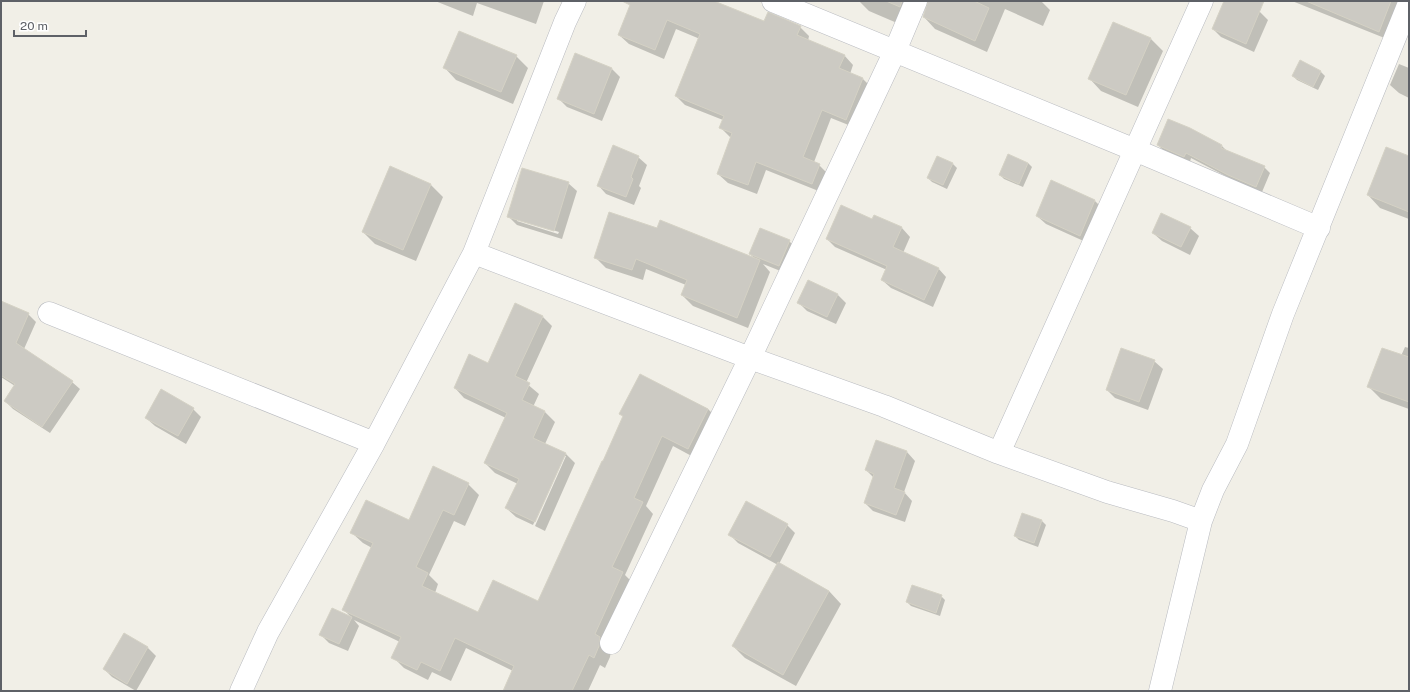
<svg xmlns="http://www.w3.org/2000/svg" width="1410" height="692" font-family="'Public Sans',sans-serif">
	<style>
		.shadow { fill: #0003; fill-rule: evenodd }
		.building { fill: #cccac3; stroke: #d5d2c5 }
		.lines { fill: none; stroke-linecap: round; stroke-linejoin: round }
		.minor-casing { stroke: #b9bbc0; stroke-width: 23 }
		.minor { stroke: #fff; stroke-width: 22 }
	</style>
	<rect width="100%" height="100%" fill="#f1efe7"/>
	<path class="shadow" d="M 435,1 L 544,1 L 536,24 L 477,3 L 473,16 Z
		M 633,1 L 709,1 L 765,23 L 800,27 L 809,36 L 808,41 L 844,55 L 853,65 L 850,74 L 863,79 L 872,88 L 856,128 L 831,118 L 814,162 L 819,165 L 828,174 L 821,192 L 766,170 L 757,194 L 728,183 L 718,174 L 731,138 L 720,127 L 723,120 L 685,105 L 676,96 L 700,39 L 676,29 L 664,59 L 629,44 L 619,35 Z
		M 859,1 L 924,1 L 897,23 L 869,11 Z
		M 929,1 L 1041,1 L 1050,10 L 1043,26 L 1005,9 L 987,52 L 935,29 L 924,17 Z
		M 1225,1 L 1235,1 L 1259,11 L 1268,20 L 1254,52 L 1221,37 L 1213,29 Z
		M 1292,1 L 1404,1 L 1387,39 Z
		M 1114,23 L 1151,39 L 1163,51 L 1138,107 L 1101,91 L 1089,78 Z
		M 516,56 L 528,68 L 513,104 L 456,80 L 444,67 Z
		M 1300,61 L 1321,72 L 1325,76 L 1318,90 L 1297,80 L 1293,76 Z
		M 1399,64 L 1409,68 L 1409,98 L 1399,93 L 1390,85 Z
		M 612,69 L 620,77 L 602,121 L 567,107 L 558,98 Z
		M 1190,129 L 1222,146 L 1227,151 L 1264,167 L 1270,173 L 1262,192 L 1235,181 L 1191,158 L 1190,162 L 1164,151 L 1158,145 Z
		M 638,157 L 647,165 L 639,186 L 641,188 L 634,205 L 606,194 L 598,185 Z
		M 937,157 L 953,164 L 957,168 L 947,189 L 932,182 L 928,178 Z
		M 1409,157 L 1409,219 L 1380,208 L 1368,195 Z
		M 1028,163 L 1032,167 L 1023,187 L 1004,179 L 1000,175 Z
		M 390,167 L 431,185 L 443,197 L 416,261 L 375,244 L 363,232 Z
		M 1052,182 L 1095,201 L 1103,209 L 1088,243 L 1046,224 L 1037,216 Z
		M 568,183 L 577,191 L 562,239 L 517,225 L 508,216 ZM 517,219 L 559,232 L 558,234 L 517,221 Z
		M 874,216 L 902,228 L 910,237 L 903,253 L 938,268 L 946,277 L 933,307 L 891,288 L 882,280 L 887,270 L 835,247 L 827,239 L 873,220 Z
		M 1190,228 L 1199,236 L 1190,255 L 1162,241 L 1153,233 Z
		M 789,241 L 797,249 L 788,274 L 763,264 L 770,272 L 748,328 L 693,306 L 682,295 L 686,285 L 646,269 L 643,280 L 606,268 L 595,257 L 755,259 L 750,254 Z
		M 837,294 L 846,303 L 836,324 L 807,311 L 799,303 Z
		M 1,303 L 28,314 L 36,322 L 24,349 L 72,382 L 80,389 L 50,433 L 13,409 L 5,401 L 15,386 L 1,377 Z
		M 543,317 L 552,326 L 526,383 L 539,394 L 533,407 L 545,412 L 555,422 L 545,444 L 566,454 L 575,463 L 545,531 L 535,526 L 566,456 L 564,456 L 533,525 L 516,517 L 506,508 L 518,484 L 495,473 L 485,463 L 506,418 L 464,398 L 455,388 L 488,364 Z
		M 1405,347 L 1409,348 L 1409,409 L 1381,399 L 1369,387 L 1401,356 Z
		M 1154,361 L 1163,369 L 1148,410 L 1115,398 L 1107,390 Z
		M 640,375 L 708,409 L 719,420 L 699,460 L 673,446 L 646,506 L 653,514 L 625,575 L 634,584 L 611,649 L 610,657 L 605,668 L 600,665 L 588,691 L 507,691 L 513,671 L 466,648 L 451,681 L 432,672 L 428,680 L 404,668 L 393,657 L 400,642 L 354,620 L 359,626 L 348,651 L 329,643 L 321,635 L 352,618 L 344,610 L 372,548 L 363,543 L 352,533 L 409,521 L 468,484 L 479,495 L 465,526 L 454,521 L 429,575 L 438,584 L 435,593 L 478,613 L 538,602 L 624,417 L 621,414 Z
		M 193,409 L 201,417 L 186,444 L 155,426 L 146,418 Z
		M 876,441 L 907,452 L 915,461 L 904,492 L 912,501 L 905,522 L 873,511 L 865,503 L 874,478 L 866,470 Z
		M 1023,514 L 1042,521 L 1046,525 L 1038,547 L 1019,540 L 1015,536 Z
		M 787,525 L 795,533 L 779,564 L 829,591 L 841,604 L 796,686 L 745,658 L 733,646 L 778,565 L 738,543 L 730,535 Z
		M 941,596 L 945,600 L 940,616 L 911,606 L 907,602 Z
		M 124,634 L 148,648 L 156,656 L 136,691 L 112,677 L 104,669 Z"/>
	<path class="building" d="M 622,1 L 714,1 L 764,21 L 768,12 L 801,26 L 797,35 L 845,55 L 839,68 L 863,78 L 846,120 L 822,110 L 803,157 L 820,164 L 812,184 L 756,162 L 748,185 L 717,174 L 732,133 L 719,128 L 724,116 L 675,96 L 700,34 L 667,20 L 655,50 L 618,35 L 630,5 Z
		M 886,1 L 902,1 L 900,7 Z
		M 928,1 L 974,1 L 989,8 L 975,41 L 923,17 Z
		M 1224,1 L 1264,1 L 1246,44 L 1212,29 Z
		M 1306,1 L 1391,1 L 1379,32 Z
		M 1113,22 L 1151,38 L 1126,95 L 1088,79 Z
		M 459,31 L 517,55 L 501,92 L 443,68 Z
		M 575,53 L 612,68 L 594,114 L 557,99 Z
		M 1300,60 L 1321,71 L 1313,87 L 1292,76 Z
		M 1168,119 L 1190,128 L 1222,145 L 1221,148 L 1265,166 L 1256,187 L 1228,175 L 1186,153 L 1184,157 L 1157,145 Z
		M 613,145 L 639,156 L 631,177 L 633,179 L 626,197 L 597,186 Z
		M 1386,147 L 1409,156 L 1409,212 L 1367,195 Z
		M 1008,154 L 1028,163 L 1019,184 L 999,175 Z
		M 937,156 L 953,163 L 943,185 L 927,178 Z
		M 390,166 L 431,184 L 403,250 L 362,232 Z
		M 522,168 L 569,182 L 554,231 L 507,217 Z
		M 1051,180 L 1095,200 L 1080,236 L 1036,216 Z
		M 841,205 L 872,219 L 874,215 L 902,227 L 893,247 L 939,268 L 924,300 L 881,280 L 887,266 L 826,239 Z
		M 609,212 L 657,228 L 660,220 L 760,260 L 737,318 L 681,295 L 687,280 L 636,259 L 632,270 L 594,258 Z
		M 1161,213 L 1191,227 L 1181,247 L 1152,233 Z
		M 760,228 L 790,240 L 779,266 L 749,254 Z
		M 808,280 L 838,294 L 827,317 L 797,303 Z
		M 1,301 L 29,313 L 16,343 L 73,381 L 42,427 L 4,401 L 15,384 L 2,376 L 1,377 Z
		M 515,303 L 543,316 L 515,376 L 530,383 L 522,400 L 545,411 L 533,438 L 566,453 L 535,522 L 505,508 L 519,479 L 484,463 L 507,413 L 454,388 L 469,354 L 488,363 Z
		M 1121,348 L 1155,360 L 1139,402 L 1106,390 Z
		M 1382,348 L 1409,357 L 1409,402 L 1367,387 Z
		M 640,374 L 708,409 L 688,449 L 662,436 L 634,498 L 643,502 L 612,567 L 623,572 L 595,634 L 600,637 L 599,646 L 594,658 L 589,655 L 572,691 L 503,691 L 514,666 L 455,638 L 440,671 L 421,662 L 417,670 L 391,658 L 401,637 L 342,610 L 373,543 L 350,533 L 366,500 L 409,520 L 433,466 L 469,483 L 454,515 L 443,510 L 416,567 L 428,573 L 422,586 L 478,612 L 493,580 L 538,601 L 602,461 L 603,461 L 623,416 L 619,414 Z
		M 161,389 L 194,408 L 178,436 L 145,418 Z
		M 876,440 L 907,451 L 894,488 L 905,492 L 896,515 L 864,503 L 874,474 L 865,470 Z
		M 746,501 L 788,524 L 770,557 L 728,535 Z
		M 1022,513 L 1042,520 L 1034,543 L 1014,536 Z
		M 778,562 L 829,591 L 783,675 L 732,646 Z
		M 912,585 L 942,595 L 936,613 L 906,602 Z
		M 332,608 L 352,617 L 339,644 L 319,635 Z
		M 124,633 L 148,647 L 127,684 L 103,669 Z"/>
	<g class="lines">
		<g class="minor-casing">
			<path id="minor" d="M 773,1 L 1135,150 L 1319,228
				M 474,253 L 750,358 L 884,406 L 999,453 L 1107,492 L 1173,511 L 1201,521 L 1213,490 L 1237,444 L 1283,314 L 1409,3
				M 49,313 L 374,443
				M 999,453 L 1202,1
				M 611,643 L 750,358 L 895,51 L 916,1
				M 241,691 L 268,632 L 374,443 L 474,253 L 565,22 L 575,1
				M 1160,691 L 1201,521"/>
		</g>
		<use href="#minor" class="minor"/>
	</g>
	<rect width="1410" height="692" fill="none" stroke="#5e6167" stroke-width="4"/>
	<path d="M14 30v6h72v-6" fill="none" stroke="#5e6167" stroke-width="2"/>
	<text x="20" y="30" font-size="12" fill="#5e6167" stroke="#ffffff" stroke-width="3" paint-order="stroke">20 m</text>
</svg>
